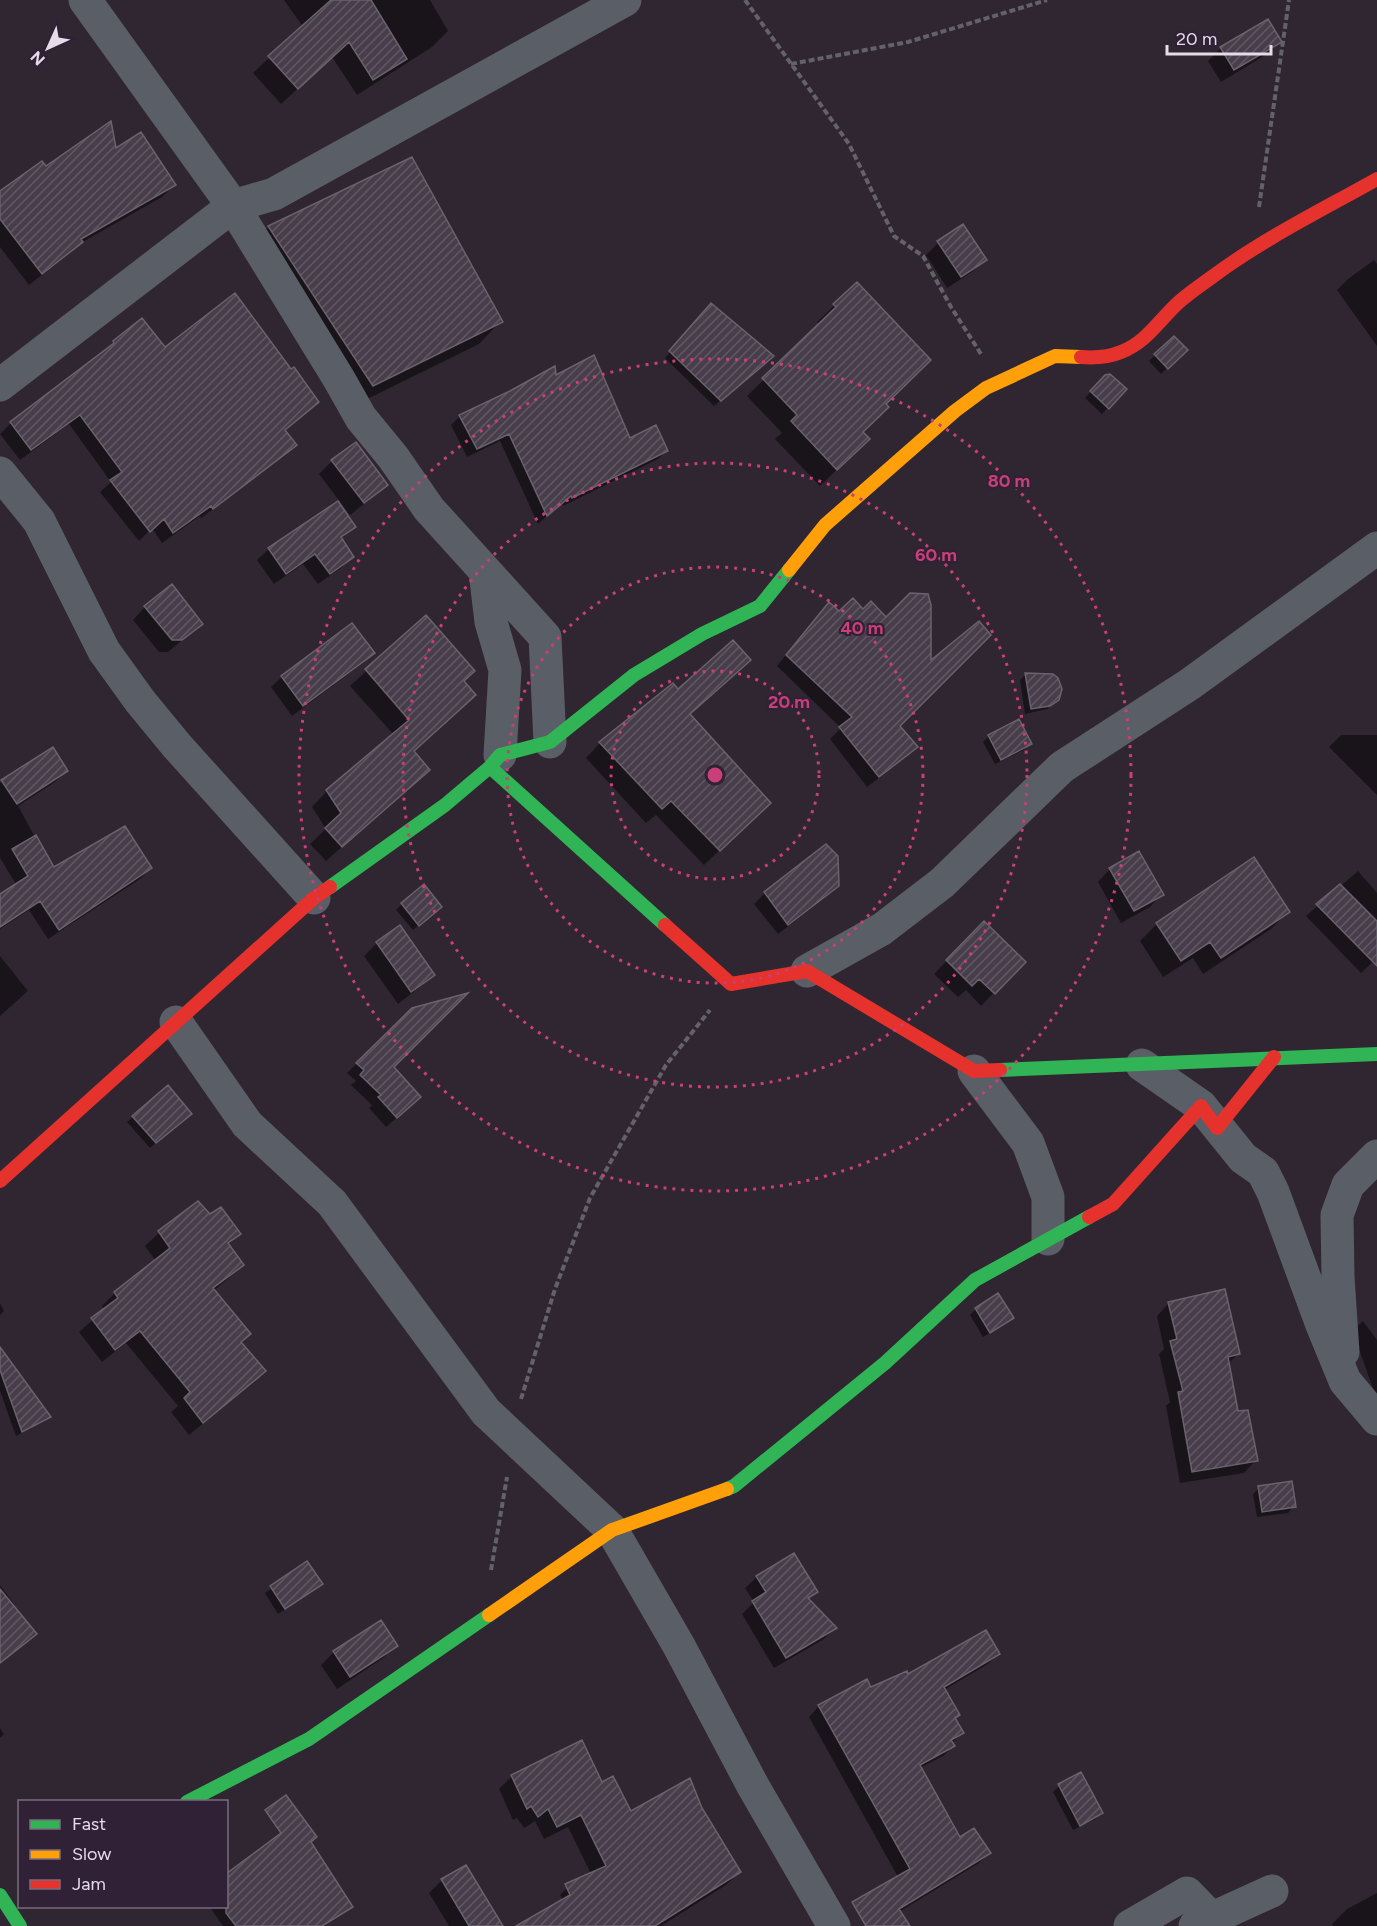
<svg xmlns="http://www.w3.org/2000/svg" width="1377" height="1926" font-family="Figtree,sans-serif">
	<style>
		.shadow { fill: #0007 }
		.building { fill: url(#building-hatch); stroke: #6a626d; stroke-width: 1.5 }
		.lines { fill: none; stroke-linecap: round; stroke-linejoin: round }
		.path { stroke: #636269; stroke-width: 4; stroke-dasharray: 6 3; stroke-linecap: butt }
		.street { stroke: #5a5e66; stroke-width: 33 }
		.fast { stroke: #30b455; stroke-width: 14 }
		.slow { stroke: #ff9f0a; stroke-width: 14 }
		.jam { stroke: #e5322d; stroke-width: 14 }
		.ring { fill: none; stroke: #c93f77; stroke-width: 3; stroke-dasharray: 3 6 }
		.centre { fill: #c93f77; stroke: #312137; stroke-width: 3 }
		.ring-label { font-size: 18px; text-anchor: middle; font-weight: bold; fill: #c93f77; stroke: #312137; stroke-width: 4.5; stroke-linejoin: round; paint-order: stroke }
	</style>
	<defs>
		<pattern id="building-hatch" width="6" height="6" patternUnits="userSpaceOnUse" patternTransform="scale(1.5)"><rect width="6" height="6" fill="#473d4b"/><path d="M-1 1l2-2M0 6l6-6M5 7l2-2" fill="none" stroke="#615865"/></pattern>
	</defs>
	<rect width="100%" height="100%" fill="#2f2632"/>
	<path class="shadow" d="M 284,0 L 430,0 L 448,31 L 432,47 L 357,95 L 332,57 L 281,104 L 253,73 L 303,27 Z
		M 1280,42 L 1267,54 L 1221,82 L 1208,61 L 1221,48 Z
		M 115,151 L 174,185 L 162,197 L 79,244 L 69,254 L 29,285 L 0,247 L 0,191 L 2,191 L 45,168 Z
		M 411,159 L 501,321 L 479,344 L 351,407 L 246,249 L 269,227 Z
		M 938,243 L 985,259 L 972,272 L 947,288 L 926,255 Z
		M 1374,260 L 1377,264 L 1377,346 L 1337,290 L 1348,279 Z
		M 857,284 L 884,404 L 861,432 L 851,456 L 820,486 L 775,439 L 782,433 L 747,396 L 820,324 L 817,322 Z
		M 705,311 L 766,362 L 714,406 L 665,358 Z
		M 141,320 L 165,349 L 291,371 L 317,402 L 284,431 L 295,445 L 284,456 L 201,518 L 200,516 L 162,543 L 152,528 L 139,541 L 100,492 L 111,482 L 69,424 L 20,460 L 0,434 L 11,423 L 105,352 Z
		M 1185,350 L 1161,374 L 1149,361 L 1155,355 Z
		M 555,377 L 629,441 L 667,450 L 658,459 L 563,506 L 562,503 L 538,524 L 500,441 L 467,457 L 451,425 L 460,416 Z
		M 1099,383 L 1125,389 L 1102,414 L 1085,398 Z
		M 332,461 L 386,485 L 373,497 L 350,515 L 319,474 Z
		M 354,527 L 340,539 L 352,557 L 341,568 L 318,584 L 303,564 L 274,584 L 257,560 L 269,549 Z
		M 145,607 L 201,624 L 168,652 L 159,652 L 133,620 Z
		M 862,611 L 886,619 L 898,726 L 916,747 L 905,758 L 867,787 L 830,739 L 841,728 L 777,666 L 819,615 Z
		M 425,617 L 462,682 L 412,751 L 412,785 L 326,861 L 310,844 L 326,829 L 312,807 L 327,791 L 394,735 L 350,686 Z
		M 373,653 L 363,663 L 292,716 L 271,687 L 282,677 Z
		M 1026,674 L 1054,703 L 1047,709 L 1025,714 L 1020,680 Z
		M 689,715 L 754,818 L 704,865 L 656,815 L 646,823 L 586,758 L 600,743 Z
		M 1341,735 L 1377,735 L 1377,795 L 1329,747 Z
		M 989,736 L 1030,744 L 1024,750 L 995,764 L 983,742 Z
		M 53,749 L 66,771 L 55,782 L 18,806 L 53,870 L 151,868 L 140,879 L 48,939 L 29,910 L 0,929 L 0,896 L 16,884 L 0,858 L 0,783 Z
		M 826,846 L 837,885 L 827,896 L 778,934 L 754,904 L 765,893 Z
		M 1254,859 L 1288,912 L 1271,929 L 1203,974 L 1193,958 L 1163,977 L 1140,941 L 1157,924 Z
		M 1110,869 L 1162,894 L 1150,907 L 1121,923 L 1098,882 Z
		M 1358,871 L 1377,893 L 1377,958 L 1361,973 L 1306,916 Z
		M 402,904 L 434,913 L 413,930 L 396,910 Z
		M 984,923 L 1024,962 L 981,1006 L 966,990 L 958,997 L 934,974 Z
		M 400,927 L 433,974 L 420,987 L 398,1004 L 364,956 L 377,943 Z
		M 0,956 L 28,991 L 0,1016 Z
		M 413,1009 L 392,1067 L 409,1107 L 386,1127 L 369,1108 L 372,1105 L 351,1085 L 356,1081 L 347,1073 Z
		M 133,1117 L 184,1120 L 150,1148 L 127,1122 Z
		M 198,1203 L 210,1216 L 239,1234 L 228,1245 L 242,1265 L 229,1278 L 213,1291 L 240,1343 L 264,1371 L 251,1384 L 189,1435 L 171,1412 L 178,1406 L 126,1343 L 102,1362 L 79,1332 L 104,1310 L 102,1306 L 115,1293 L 156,1261 L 145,1246 L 159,1233 Z
		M 0,1303 L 4,1311 L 0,1315 Z
		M 1169,1303 L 1239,1353 L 1227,1365 L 1236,1413 L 1256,1460 L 1244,1473 L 1180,1483 L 1166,1406 L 1170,1402 L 1159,1354 L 1164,1349 L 1157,1316 Z
		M 976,1309 L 1012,1318 L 1006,1324 L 983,1337 L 970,1315 Z
		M 1363,1321 L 1377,1340 L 1377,1400 L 1355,1338 L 1354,1329 Z
		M 0,1350 L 49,1417 L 43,1422 L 16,1436 L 0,1391 Z
		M 1259,1488 L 1294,1506 L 1288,1513 L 1257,1517 L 1253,1494 Z
		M 307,1563 L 321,1584 L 315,1590 L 278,1614 L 265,1593 Z
		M 757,1577 L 816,1592 L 807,1600 L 835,1628 L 824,1639 L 774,1668 L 742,1614 L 754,1602 L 745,1588 Z
		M 0,1585 L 14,1604 L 12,1606 L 35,1634 L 0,1664 Z
		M 381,1622 L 396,1645 L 383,1658 L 337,1689 L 321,1665 L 334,1652 Z
		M 998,1654 L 988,1664 L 944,1690 L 954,1719 L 962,1733 L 952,1743 L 953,1746 L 943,1756 L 920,1768 L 959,1839 L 989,1853 L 979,1863 L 876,1926 L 868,1926 L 898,1877 L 809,1717 L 819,1706 L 908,1676 Z
		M 0,1728 L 4,1734 L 0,1738 Z
		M 1081,1774 L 1101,1813 L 1095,1819 L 1073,1830 L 1053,1792 L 1059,1786 Z
		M 512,1776 L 601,1784 L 630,1813 L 701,1808 L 739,1872 L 726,1885 L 661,1926 L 558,1926 L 572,1915 L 560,1895 L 573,1882 L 591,1874 L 568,1827 L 544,1839 L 535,1821 L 524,1828 L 517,1818 L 513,1820 L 499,1789 Z
		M 290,1829 L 303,1926 L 223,1926 L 209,1906 L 226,1906 L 226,1873 Z
		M 442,1880 L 501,1926 L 449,1926 L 429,1893 Z
		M 1377,1893 L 1377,1926 L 1333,1926 L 1332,1924 L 1347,1909 Z"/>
	<path class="building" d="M 331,0 L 371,0 L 407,59 L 373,80 L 349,42 L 298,89 L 268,56 Z
		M 1268,19 L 1282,42 L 1234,70 L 1220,47 Z
		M 111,121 L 116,148 L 141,132 L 176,185 L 81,239 L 83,242 L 42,274 L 0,219 L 0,191 L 42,161 L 46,166 Z
		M 412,157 L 503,322 L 373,386 L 268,226 Z
		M 963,224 L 987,260 L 961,277 L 937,241 Z
		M 857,282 L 931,360 L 886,404 L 889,407 L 863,432 L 870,439 L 837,470 L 791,421 L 797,415 L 762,378 L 836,307 L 833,304 Z
		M 235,293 L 291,369 L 294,367 L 319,402 L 285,430 L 297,445 L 213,509 L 211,506 L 173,533 L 164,519 L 150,532 L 110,480 L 122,472 L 80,415 L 31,450 L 10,422 L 114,343 L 113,341 L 142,318 L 165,347 Z
		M 711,303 L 774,356 L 721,401 L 669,351 Z
		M 1174,336 L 1188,350 L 1168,369 L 1154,354 Z
		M 594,355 L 630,438 L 656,425 L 668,451 L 572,498 L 571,496 L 547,516 L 509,434 L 477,449 L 459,415 L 510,391 L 555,366 L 556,375 Z
		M 1110,374 L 1127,389 L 1109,409 L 1090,391 L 1105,375 Z
		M 356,442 L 388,485 L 364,503 L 331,460 Z
		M 338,501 L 356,527 L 341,537 L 354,557 L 330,574 L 315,554 L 286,574 L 268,548 Z
		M 172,584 L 203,624 L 182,640 L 172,640 L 144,606 Z
		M 910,593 L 928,594 L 931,605 L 931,660 L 979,621 L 991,635 L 900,726 L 918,747 L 879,777 L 839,727 L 852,717 L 786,655 L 829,602 L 839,611 L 853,598 L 863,609 L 871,601 L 886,617 Z
		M 426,615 L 475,671 L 464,681 L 476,695 L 414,751 L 430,770 L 342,847 L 325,828 L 341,813 L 326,790 L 409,720 L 365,669 Z
		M 352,623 L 375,653 L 303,706 L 281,676 Z
		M 733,640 L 751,660 L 690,714 L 771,803 L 720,851 L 671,801 L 662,809 L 599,742 L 673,683 L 678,689 Z
		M 1025,673 L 1053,674 L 1058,678 L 1062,689 L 1059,700 L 1050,706 L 1031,709 Z
		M 1019,719 L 1032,744 L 1001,760 L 988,735 Z
		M 53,747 L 68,771 L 17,804 L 1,780 Z
		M 125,826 L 152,868 L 59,930 L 40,901 L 0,927 L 0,894 L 28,876 L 12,849 L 36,835 L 54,867 Z
		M 826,844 L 838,856 L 839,886 L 788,925 L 764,892 Z
		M 1139,851 L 1164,895 L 1134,911 L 1109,868 Z
		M 1254,857 L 1290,912 L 1221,958 L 1210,942 L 1181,961 L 1156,923 Z
		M 424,884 L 442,907 L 419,926 L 401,903 Z
		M 1340,884 L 1377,921 L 1377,966 L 1316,904 Z
		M 984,921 L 1026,962 L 995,994 L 979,979 L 972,986 L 946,960 Z
		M 400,925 L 435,975 L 411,992 L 376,942 Z
		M 468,993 L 394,1067 L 421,1097 L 397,1118 L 378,1097 L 381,1095 L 360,1075 L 364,1070 L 356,1063 L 412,1008 Z
		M 168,1085 L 192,1114 L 156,1143 L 132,1116 Z
		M 198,1201 L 210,1214 L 221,1207 L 241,1234 L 228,1243 L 244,1265 L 213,1288 L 251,1334 L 241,1342 L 266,1371 L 203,1423 L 184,1398 L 190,1392 L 140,1331 L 115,1350 L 91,1318 L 118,1298 L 114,1292 L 170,1248 L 158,1231 Z
		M 1225,1289 L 1240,1354 L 1228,1357 L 1238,1411 L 1248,1410 L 1258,1461 L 1192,1472 L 1178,1392 L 1183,1391 L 1170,1341 L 1177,1339 L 1168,1302 Z
		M 998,1293 L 1014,1318 L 990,1333 L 975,1308 Z
		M 0,1347 L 51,1417 L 22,1432 L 0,1370 Z
		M 1292,1481 L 1296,1507 L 1262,1512 L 1258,1486 Z
		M 794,1553 L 818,1592 L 808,1598 L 837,1628 L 786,1658 L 752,1601 L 766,1592 L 756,1576 Z
		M 307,1561 L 323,1584 L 285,1609 L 270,1586 Z
		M 0,1589 L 37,1634 L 0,1663 Z
		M 381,1620 L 398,1646 L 350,1677 L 333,1651 Z
		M 986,1630 L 1000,1654 L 944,1687 L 960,1715 L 955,1718 L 964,1733 L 951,1740 L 955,1746 L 920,1765 L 960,1837 L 974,1828 L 991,1853 L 899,1909 L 910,1926 L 866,1926 L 852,1902 L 910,1869 L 818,1705 L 867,1679 L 871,1687 L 907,1671 L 908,1674 Z
		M 582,1740 L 602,1782 L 613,1776 L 631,1811 L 690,1778 L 702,1808 L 741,1872 L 655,1926 L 516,1926 L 570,1895 L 565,1884 L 606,1866 L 581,1815 L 557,1827 L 548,1809 L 538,1817 L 531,1806 L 527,1809 L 511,1775 Z
		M 1081,1772 L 1103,1813 L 1080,1826 L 1058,1784 Z
		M 286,1795 L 317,1837 L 311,1842 L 353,1907 L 322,1926 L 236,1926 L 226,1913 L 226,1874 L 281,1833 L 265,1810 Z
		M 466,1865 L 503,1926 L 469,1926 L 441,1879 Z"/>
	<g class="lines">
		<path class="path" d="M 745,0 L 849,144 L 894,236 L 923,256 L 951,307 L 981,354
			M 791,64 L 908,42 L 1047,0
			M 1259,207 L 1289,0
			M 521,1399 L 555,1289 L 590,1198 L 666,1065 L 710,1010
			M 491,1570 L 507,1477"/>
		<path class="street" d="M 85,0 L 233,206 L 339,379 L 361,418 L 393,457 L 429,509 L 545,637 L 550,742
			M 0,385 L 233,206 L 274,194 L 625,0
			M 0,473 L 39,521 L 104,651 L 140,701 L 177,746 L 314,898
			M 485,571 L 491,622 L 505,670 L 500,755
			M 807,971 L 882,929 L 942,883 L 1062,767 L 1190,684 L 1377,548
			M 176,1022 L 247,1124 L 332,1203 L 486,1412 L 612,1530 L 679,1646 L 753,1786 L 834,1926
			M 1142,1065 L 1201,1106 L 1243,1158 L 1263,1172 L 1273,1192 L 1322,1325 L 1345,1381 L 1377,1419
			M 974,1071 L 1028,1143 L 1048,1197 L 1048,1239
			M 1343,1352 L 1338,1277 L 1337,1215 L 1348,1185 L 1377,1156
			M 1130,1926 L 1187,1893 L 1219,1926
			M 1195,1926 L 1272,1891"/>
		<path class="fast" d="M 490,767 L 500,755 L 550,742 L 634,675 L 702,634 L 760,606 L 789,570
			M 330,887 L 445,805 L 490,767 L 665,925
			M 1000,1070 L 1377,1054
			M 727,1489 L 734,1486 L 885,1363 L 975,1280 L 1089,1217
			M 187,1802 L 309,1739 L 489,1615
			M 0,1895 L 20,1926"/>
		<path class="slow" d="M 789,570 L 825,525 L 955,411 L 986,388 L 1055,356 L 1081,357
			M 489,1615 L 612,1530 L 727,1489"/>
		<path class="jam" d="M 1081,357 C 1094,358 1109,357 1121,352 C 1147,342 1160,319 1179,302 C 1189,293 1201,285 1212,277 C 1263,239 1322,210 1377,179
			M 665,925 L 731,984 L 807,971 L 974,1071 L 1000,1070
			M 0,1181 L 314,898 L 330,887
			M 1089,1217 L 1113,1204 L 1201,1106 L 1217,1128 L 1274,1057"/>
	</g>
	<g class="ring">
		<circle cx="715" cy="775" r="104"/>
		<circle cx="715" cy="775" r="208"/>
		<circle cx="715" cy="775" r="312"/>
		<circle cx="715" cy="775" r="416"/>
	</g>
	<circle cx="715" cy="775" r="9" class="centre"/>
	<g class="ring-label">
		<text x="1009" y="487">80 m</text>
		<text x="936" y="561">60 m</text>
		<text x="862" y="634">40 m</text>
		<text x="789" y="708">20 m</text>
	</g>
	<rect x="18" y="1800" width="210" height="108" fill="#312137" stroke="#796b7e" stroke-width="1.5"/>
	<rect x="30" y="1820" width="30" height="9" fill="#30b455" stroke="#796b7e" stroke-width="1.5"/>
	<text x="72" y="1830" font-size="18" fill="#e5dbe9">Fast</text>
	<rect x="30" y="1850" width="30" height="9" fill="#ff9f0a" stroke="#796b7e" stroke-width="1.5"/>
	<text x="72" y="1860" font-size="18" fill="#e5dbe9">Slow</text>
	<rect x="30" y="1880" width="30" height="9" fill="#e5322d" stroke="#796b7e" stroke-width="1.5"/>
	<text x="72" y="1890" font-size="18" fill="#e5dbe9">Jam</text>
	<g transform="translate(48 48) rotate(225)" stroke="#312137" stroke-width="4.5" paint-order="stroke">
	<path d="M0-4.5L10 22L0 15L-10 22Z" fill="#e5dbe9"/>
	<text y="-9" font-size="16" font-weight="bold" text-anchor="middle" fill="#e5dbe9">N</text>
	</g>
	<path d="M1167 45v9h104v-9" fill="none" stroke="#e5dbe9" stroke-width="3"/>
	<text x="1176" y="45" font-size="18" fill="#e5dbe9" stroke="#312137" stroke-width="4.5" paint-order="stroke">20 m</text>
</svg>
